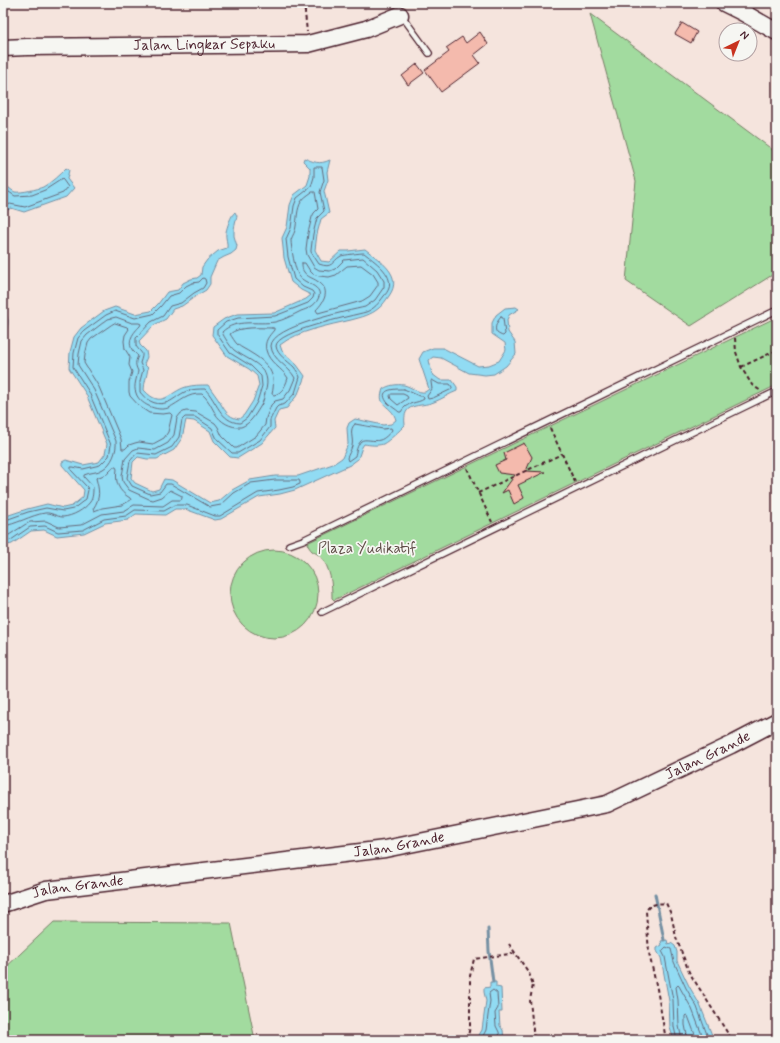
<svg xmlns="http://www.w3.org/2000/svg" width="780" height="1043" font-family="Mynerve,sans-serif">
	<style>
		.green { fill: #a2db9f; stroke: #767d65 }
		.water { fill: #91dbf3; stroke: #7590a3 }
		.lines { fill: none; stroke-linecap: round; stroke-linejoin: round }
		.shore { stroke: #666a7b; stroke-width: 1 }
		.stream { stroke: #7590a3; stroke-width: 3 }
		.building { fill: #f4baad; stroke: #4a1f2b }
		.lane-casing { stroke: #4a1f2b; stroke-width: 8 }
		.secondary-casing { stroke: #4a1f2b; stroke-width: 19 }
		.path { stroke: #4a1f2b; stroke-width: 2; stroke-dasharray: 4 3; stroke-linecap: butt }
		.lane { stroke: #f6f6f2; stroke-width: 5.5 }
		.secondary { stroke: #f6f6f2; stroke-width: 16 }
		.labels { text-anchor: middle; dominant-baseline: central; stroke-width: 3.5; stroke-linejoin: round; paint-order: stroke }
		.street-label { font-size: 15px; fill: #4a1f2b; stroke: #f6f6f2 }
		.park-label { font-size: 15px; fill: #604e48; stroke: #f6f6f2 }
	</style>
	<rect width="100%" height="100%" fill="#f5e4dd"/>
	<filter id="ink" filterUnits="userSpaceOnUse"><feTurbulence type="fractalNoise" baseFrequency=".025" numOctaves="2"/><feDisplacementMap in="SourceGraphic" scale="8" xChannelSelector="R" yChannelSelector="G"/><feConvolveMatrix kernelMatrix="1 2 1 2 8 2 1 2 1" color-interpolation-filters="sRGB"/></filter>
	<g filter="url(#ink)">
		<path class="green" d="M 590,14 L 777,153 L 777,272 L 691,326 L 626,281 L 636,181 Z
			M 777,317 L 777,385 L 334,600 L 332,598 C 332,584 331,568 320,556 C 318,554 315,553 312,551 C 310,549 308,546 307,543 Z
			M230 594a44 44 0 1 1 88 0a44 44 0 1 1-88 0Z
			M 54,922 L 231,923 L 255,1040 L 3,1040 L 3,970 Z"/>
		<path class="water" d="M 304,158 C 314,162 319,165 330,160 L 327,172 L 328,180 L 324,191 L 329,213 L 321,219 L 317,234 L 315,250 L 321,261 L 329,262 L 341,251 L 348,251 L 365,249 C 380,261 404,275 389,296 C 386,300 383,305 379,308 C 371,315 362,317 351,320 C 330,325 297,331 280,345 L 282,351 L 297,365 L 305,376 L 298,394 L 287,408 L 279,410 L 274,421 L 275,428 L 262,443 L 238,458 L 230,457 L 214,441 L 210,431 L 194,421 L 186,420 L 182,438 L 174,450 L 157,459 L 147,459 L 138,457 L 133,462 L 131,478 L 135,483 L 152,491 L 159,489 L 164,479 L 172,480 L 210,503 L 219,501 L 232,490 L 250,480 L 275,476 L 298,476 L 333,464 L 342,458 L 348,444 L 347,428 L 349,423 L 355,419 L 383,425 L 391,424 L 396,420 C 392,404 376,408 383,389 C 389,385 397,384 404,385 C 412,387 417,393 425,392 L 429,389 L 419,359 L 423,352 L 433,348 L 443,348 L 478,366 L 489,365 L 499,361 L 506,350 L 505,343 L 492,334 L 492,323 L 496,315 L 505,308 L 516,307 L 519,309 L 509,315 L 507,320 L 508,332 L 515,342 L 516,354 L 506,366 L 494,374 L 485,375 L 469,373 L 441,358 L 433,357 L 429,360 L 432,374 L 440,380 L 452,380 L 457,387 L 457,391 C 449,394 442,399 434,402 C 419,408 402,401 405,425 C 400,430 389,441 383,444 C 377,446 370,445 364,444 L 362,447 L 358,459 L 350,465 L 295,490 L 280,494 L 259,497 L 221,519 L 215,520 L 185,509 L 175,509 L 165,515 L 136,514 L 128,520 L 105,523 L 84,533 L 57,536 L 44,530 L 31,531 L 12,544 L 3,546 L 3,517 L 27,509 L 47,504 L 63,508 L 72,506 L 83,497 L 84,490 L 62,465 L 62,462 L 66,460 L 83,465 L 99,462 L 105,454 L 107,444 L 86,394 L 69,368 L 70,352 L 74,337 L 81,328 L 104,311 L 115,307 L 135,314 L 151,311 L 158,304 L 167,292 L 178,290 L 183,283 L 191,279 L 197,278 L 201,275 L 202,267 L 207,260 L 218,251 L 227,248 C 228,243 225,238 226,232 C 227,227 231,215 235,212 L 237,216 L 234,229 L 234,236 L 237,246 L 236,250 L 231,254 L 224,257 L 217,261 L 210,277 L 210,284 L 206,290 L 196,296 L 182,306 L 173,309 L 166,319 L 154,325 L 139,341 L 140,345 L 146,351 L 147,357 L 144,364 L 148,368 C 147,376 144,383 144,390 C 162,410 169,392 186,387 C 193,385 200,385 208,385 C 211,390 215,394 218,399 C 224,409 227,417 239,419 L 244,415 L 253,401 L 259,385 L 257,376 L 249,369 L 227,356 L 212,335 L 213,327 L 224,319 L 237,314 L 274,313 L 306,299 L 311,295 L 301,290 L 291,282 L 284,258 L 282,238 L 287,227 L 290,205 L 294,195 L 307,185 L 310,176 L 310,168 L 303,161 Z
			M 66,168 L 69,170 L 67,179 L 74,188 L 66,197 L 24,212 L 11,208 L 6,211 L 3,218 L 3,181 C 5,185 11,190 15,192 C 21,193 38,189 43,187 C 52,182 59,175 66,168 Z
			M 3,311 C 10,318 8,324 6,332 L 3,333 Z
			M 667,940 L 668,944 L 671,943 L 675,946 L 677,952 L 677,961 L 689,986 L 700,1005 L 714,1040 L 674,1040 L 670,1028 L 669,1001 L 661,958 L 657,951 L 657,948 L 662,945 L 661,941 Z
			M 490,982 L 496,982 L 496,987 L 501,988 L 502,1012 L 499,1012 L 500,1026 L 503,1030 L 504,1040 L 476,1040 L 482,1030 L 486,1001 L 484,992 L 484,988 L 490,987 Z"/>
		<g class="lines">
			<path class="shore" d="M 3,188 L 15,196 L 32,195 L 45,190 L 62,179 L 63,180 L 68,187 L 63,193 L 25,207 L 10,204 L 8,205 L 3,209
				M 302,263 L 305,263 L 310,271 L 313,274 L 319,276 L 329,277 L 336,275 L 347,266 L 361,265 L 373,274 L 378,282 L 378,285 L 370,296 L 362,301 L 318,313 L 316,310 C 325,301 331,289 317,281 C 313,278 307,277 304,272 C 302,270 302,266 302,263 Z
				M 501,317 L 503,318 L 505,334 L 503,336 C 502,336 498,334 497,333 C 493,328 498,320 501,317 Z
				M 115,323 L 127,327 L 129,329 L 125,335 L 124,341 L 125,349 L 130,357 L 129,365 L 132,372 L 129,382 L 129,392 L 130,396 L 140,407 L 149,413 L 163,414 L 170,413 L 172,415 L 168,432 L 164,438 L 153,444 L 139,442 L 135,443 L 129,445 L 125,449 L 122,449 L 121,439 L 99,387 L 84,363 L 85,355 L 88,343 L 91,339 L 111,325 Z
				M 272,328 L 274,328 L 274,330 C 269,336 264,341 266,350 C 269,363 282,368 288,378 C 285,387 282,393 274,395 L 272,394 C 277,374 268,363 251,353 C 247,350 241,348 237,344 C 235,342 232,337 230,334 C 238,326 261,328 272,328 Z
				M 432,380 L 439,384 L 450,384 L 452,387 L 452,389 L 433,398 L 428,399 L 427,396 L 432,389 L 431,382 Z
				M 404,389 L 419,396 L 423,396 L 424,399 C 417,404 407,401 401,412 L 399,412 C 396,409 390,406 387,402 C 377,388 397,389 404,389 Z
				M 392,394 L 403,394 L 407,396 L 408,398 L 398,405 L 391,399 L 390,396 Z
				M 355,424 L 383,429 L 391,428 L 392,430 C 389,434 384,439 380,440 C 374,442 365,438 361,441 C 357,445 356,452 355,456 L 348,461 L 347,458 C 348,455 351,450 352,446 C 354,438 348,430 355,424 Z
				M 114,467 L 116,467 L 117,469 C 115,482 118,491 130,498 L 131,500 L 122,505 L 102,508 L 94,511 L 93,509 C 101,497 99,490 96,478 L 107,474 Z
				M 3,521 L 28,512 L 46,508 L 63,511 L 73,509 L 86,499 L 88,490 L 87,487 L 71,470 L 71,467 L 73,467 L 83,469 L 100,465 L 109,456 L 111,445 L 89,392 L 73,367 L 74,353 L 78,338 L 84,331 L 106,315 L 115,311 L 135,318 L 153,314 L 161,306 L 169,296 L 179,293 L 186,286 L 192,283 L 199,282 L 203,278 L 205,279 L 206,283 L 203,288 L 194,293 L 181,303 L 170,306 L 163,316 L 151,322 L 136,338 L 136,346 C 142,355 144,351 140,363 L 143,370 L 140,381 L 140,392 C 145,399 155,406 165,403 C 172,402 179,394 187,391 C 193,389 199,389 205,389 C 217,401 220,422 240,423 L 247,418 L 257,402 L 262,386 L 261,376 L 251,366 L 230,353 L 217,334 L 217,330 L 226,322 L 238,318 L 275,316 L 308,303 L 313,298 L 314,294 L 312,291 L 303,287 L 294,279 L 288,257 L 286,239 L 291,228 L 294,206 L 297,198 L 311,187 L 314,177 L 314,167 L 322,167 L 324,180 L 320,192 L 324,211 L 317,218 L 313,234 L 311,250 L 311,252 L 319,264 C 333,269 331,262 341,256 C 344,255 360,253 364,253 C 374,261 393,273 389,288 C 388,291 386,294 384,296 C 379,303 374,309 366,312 C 352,316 276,331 276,346 C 277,355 288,361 294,367 C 296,370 299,374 300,377 L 295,393 L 285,404 L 278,406 L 276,408 L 270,420 L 270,427 L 260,440 L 238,453 L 232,453 L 217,439 L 212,428 L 195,417 L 185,417 L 182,420 L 179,437 L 172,447 L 156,455 L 137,453 L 130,461 L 127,478 L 132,486 L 150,494 L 160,492 L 166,484 L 171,484 L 210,507 L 221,505 L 234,493 L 251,483 L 275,480 L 299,480 L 300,482 L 300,484 L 293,487 L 279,490 L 258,493 L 220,516 L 215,516 L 187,505 L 175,505 L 164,511 L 135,510 L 126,516 L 104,519 L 83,530 L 58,532 L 45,526 L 30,527 L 11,540 L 3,542
				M 3,526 C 15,525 31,515 45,513 C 51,512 57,517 63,517 C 73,516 84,510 90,502 C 93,498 93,492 93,487 L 84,477 L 84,475 C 90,472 98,473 103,469 C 112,464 117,451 116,441 L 94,390 L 78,365 L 79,354 L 82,341 L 87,335 L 108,319 L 116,317 L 132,323 L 139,323 L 141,324 L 140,326 C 134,332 126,341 133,351 C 134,352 136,354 138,356 C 135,362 135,365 138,371 C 137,378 133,386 136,393 C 139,404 157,412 168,408 C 181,402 187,393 202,394 C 208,399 211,406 215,413 C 220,422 231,428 241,427 C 250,424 255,415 260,407 C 263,403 264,398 265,393 C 274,366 250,362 234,350 C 230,346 224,337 222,332 C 236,318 257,325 275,322 C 284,320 293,315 301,311 C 307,309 315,306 318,299 C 325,286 304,284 299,276 C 295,271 291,247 291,240 C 292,236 296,231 296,226 C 297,219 297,209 301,202 C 303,198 308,195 312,192 L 315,192 L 318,209 L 314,213 L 312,217 L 308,233 L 306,249 L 307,255 L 314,267 L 319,270 L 330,271 L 335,269 L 344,260 L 363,258 L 377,270 L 384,281 L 384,287 L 375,300 L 365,307 C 349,311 271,326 271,346 C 272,360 289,366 295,378 L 290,390 L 283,399 L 275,401 L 271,405 L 266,418 L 265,425 L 256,436 L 237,448 L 234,448 L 222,436 L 218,427 L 215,423 L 196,412 L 186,411 L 181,413 L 177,418 L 174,435 L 168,443 L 155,450 L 138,448 L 133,450 L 125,459 L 122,476 L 123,482 L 129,490 L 149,499 L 153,500 L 162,497 L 170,490 L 182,496 L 182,498 L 181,500 L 172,500 L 163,506 L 134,505 L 124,511 L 102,514 L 81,525 L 59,527 L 46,521 L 30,522 L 26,524 L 9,535 L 3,537
				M 481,1040 L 486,1030 L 490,1001 L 489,993 L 493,990 L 497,993 L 498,1008 L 495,1013 L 496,1026 L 499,1032 L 500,1040
				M 677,1040 L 674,1027 L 673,1000 L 665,957 L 662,951 L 666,947 L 671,949 L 674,962 L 686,988 L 697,1007 L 709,1040
				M 682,1040 L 679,1026 L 678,1000 L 676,987 L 678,985 L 679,986 L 692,1009 L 704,1040
				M 688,1040 L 685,1025 L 685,1016 L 686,1015 L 688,1016 L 697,1040"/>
			<path class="stream" d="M 655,894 L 664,940
				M 488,929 L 489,951 L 493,982"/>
		</g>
		<path class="building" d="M 682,23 L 697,32 L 691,43 L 675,34 Z
			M 480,32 L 488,44 L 474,55 L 480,63 L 441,92 L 425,70 L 449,52 L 446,48 L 462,37 L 466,43 Z
			M 417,64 L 424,73 L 408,85 L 402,76 Z
			M 524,443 L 532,457 L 526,471 L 545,472 L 518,485 L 524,498 L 514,504 L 508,490 L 502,493 L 515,475 L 499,473 L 495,465 L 506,460 L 504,453 Z"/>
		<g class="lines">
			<g class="lane-casing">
				<path id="lane" d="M 402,16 L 429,53
					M 289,545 L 303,540 L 777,310
					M 322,612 L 777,391"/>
			</g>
			<g class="secondary-casing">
				<g id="secondary">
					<path d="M 724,3 L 742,12 L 777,32"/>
					<path id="s1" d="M 3,48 L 27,47 L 308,44 L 366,29 L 400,15"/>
					<path id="s2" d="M 3,904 L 46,890 L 385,849 L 607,804 L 731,745 L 777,721"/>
				</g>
			</g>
			<path class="path" d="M 304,3 L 307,32
				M 735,338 L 736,352 L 741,367 L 752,385 L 761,391
				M 741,367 L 777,350
				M 550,428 L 575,482
				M 467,468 L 492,522
				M 478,493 L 562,454
				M 509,944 L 529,973 L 533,985 L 530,1000 L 534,1040
				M 467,1040 L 470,1027 L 470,976 L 474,959 L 516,953
				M 666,1040 L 657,989 L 649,953 L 646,911 C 650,903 658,904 666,903 L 671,914 L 676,937 L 689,972 L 732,1040"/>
			<use href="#lane" class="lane"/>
			<use href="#secondary" class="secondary"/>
		</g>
	</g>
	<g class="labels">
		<g class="street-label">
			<text stroke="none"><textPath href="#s1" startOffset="201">Jalan Lingkar Sepaku</textPath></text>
			<text stroke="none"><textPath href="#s2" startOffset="725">Jalan Grande</textPath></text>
			<text stroke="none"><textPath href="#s2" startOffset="401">Jalan Grande</textPath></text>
			<text stroke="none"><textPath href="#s2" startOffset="77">Jalan Grande</textPath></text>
		</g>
		<g class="park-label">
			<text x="367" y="549">Plaza Yudikatif</text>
		</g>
	</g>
	<rect width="780" height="1043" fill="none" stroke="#f6f6f2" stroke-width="16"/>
	<rect x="8" y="8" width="764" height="1027" fill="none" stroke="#4a1f2b" stroke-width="1.5" filter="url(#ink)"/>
	<g transform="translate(738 42) rotate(43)"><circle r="19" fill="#f6f6f2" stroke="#b1a0a2"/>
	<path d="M0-3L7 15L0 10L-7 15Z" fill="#c8321e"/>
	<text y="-6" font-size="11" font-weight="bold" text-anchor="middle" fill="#4a1f2b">N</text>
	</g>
</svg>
